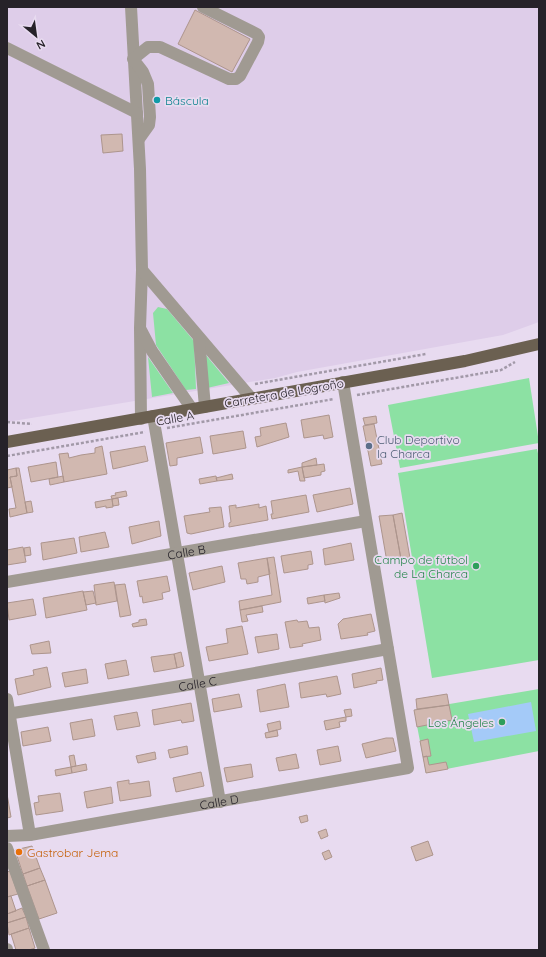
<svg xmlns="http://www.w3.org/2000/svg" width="546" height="957" font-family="Quicksand,sans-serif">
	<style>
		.built { fill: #decde9 }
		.green { fill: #8ce1a3 }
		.water { fill: #a4caf8 }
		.building { fill: #d1b8b0; stroke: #ad958d }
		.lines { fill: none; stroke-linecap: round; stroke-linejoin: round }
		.path { stroke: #a299a8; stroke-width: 2.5; stroke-dasharray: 3 2; stroke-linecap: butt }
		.minor { stroke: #a09a92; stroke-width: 12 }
		.major { stroke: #6b6051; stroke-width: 12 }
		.culture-dot { fill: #0f9aa8; stroke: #e8dbf0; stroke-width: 1.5 }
		.service-dot { fill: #5c6f8a; stroke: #e8dbf0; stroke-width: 1.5 }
		.leisure-dot { fill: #2e9e5b; stroke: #e8dbf0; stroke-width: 1.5 }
		.food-dot { fill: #e8710a; stroke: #e8dbf0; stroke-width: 1.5 }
		.labels { text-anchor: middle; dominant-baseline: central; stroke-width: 3.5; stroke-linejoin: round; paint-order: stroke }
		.culture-label { font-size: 12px; fill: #0d838f; stroke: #e8dbf0; text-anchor: start }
		.street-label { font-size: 12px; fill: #262229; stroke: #e8dbf0 }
		.service-label { font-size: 12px; fill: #4e5e75; stroke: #e8dbf0; text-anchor: start }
		.leisure-label { font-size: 12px; fill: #27864d; stroke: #e8dbf0; text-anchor: end }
		.food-label { font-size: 12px; fill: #c56008; stroke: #e8dbf0; text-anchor: start }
	</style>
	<rect width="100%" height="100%" fill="#e8dbf0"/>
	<path class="built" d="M 7,7 L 539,7 L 539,322 L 503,335 L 297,372 L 275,378 L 7,422 Z"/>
	<path class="green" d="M 158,307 L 167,309 L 194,341 L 196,389 L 186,390 L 156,345 L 153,313 Z
		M 205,354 L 229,383 L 207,388 Z
		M 148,357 L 173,393 L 152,397 Z
		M 529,378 L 539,443 L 400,468 L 388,405 Z
		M 537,449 L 539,458 L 539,660 L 432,678 L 398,473 Z
		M 539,689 L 539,751 L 426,773 L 414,710 Z"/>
	<path class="water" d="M 531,702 L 536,731 L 474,742 L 468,714 Z"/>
	<path class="building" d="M 195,10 L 250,39 L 232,72 L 178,44 Z
		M 122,134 L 123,151 L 103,153 L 101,135 Z
		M 329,415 L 333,437 L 324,439 L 323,435 L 304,438 L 301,420 Z
		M 376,416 L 377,423 L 365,425 L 363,418 Z
		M 286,423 L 289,437 L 257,447 L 255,437 L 261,436 L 260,428 Z
		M 374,424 L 382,464 L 371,466 L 363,426 Z
		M 243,431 L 246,448 L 213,454 L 210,436 Z
		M 200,437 L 203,453 L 177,458 L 177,465 L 170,466 L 166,443 Z
		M 102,446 L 107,474 L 64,482 L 59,454 L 68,453 L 69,458 L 81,455 L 95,453 L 95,448 Z
		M 145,446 L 148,461 L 113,469 L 110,452 Z
		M 316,458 L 317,465 L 302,467 L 302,463 Z
		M 56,462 L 58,477 L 31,482 L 28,467 Z
		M 324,464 L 325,471 L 321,472 L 321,475 L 304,478 L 302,467 Z
		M 302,467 L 305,481 L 300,481 L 298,471 L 288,473 L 288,470 Z
		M 16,468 L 19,468 L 27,513 L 10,517 L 9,509 L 16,508 L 10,477 L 17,476 Z
		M 16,468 L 17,476 L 10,477 L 12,487 L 7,488 L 7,470 Z
		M 232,474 L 233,479 L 217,481 L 216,478 Z
		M 63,476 L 64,482 L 50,485 L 49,479 Z
		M 216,476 L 217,481 L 200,484 L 199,479 Z
		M 350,488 L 353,504 L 317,512 L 313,495 Z
		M 126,491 L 127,496 L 112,499 L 111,496 L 116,495 L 115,493 Z
		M 306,495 L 309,512 L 272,519 L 271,514 L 273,514 L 271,501 Z
		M 118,498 L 119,505 L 113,506 L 112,499 Z
		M 112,499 L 113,507 L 106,508 L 106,506 L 96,508 L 95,502 Z
		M 31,501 L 33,512 L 27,513 L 25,502 Z
		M 259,504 L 259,508 L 266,506 L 268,520 L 229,527 L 229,523 L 231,522 L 229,506 L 236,505 L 236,508 Z
		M 221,507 L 224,527 L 191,534 L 187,533 L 184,516 L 210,512 L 209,508 Z
		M 402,513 L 410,558 L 401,559 L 393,515 Z
		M 393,515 L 401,559 L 387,562 L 379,516 Z
		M 159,521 L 161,536 L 132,544 L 129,527 Z
		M 105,532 L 109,547 L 81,552 L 79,537 Z
		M 74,538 L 77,553 L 43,560 L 41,543 Z
		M 351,543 L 354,560 L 325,565 L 323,549 Z
		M 23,547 L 26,562 L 7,565 L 7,550 Z
		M 30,547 L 31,555 L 25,556 L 24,548 Z
		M 311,551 L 313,564 L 308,565 L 308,569 L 284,573 L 281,556 Z
		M 274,557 L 281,602 L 240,610 L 239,601 L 272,595 L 267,558 Z
		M 267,558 L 270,574 L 258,577 L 258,582 L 247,584 L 246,579 L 241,579 L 238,563 Z
		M 222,566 L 225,582 L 193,590 L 189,573 Z
		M 167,576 L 170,591 L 162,593 L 163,599 L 143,603 L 142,596 L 140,597 L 137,581 Z
		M 114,582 L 117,601 L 96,605 L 94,585 Z
		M 125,584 L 131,615 L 120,617 L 115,585 Z
		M 83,591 L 87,610 L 46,618 L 43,598 Z
		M 93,591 L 96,603 L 86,605 L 83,592 Z
		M 339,593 L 340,598 L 325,603 L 324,595 Z
		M 324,595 L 325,601 L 308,604 L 307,598 Z
		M 33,599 L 36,615 L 9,620 L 7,603 Z
		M 262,606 L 263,612 L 246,615 L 248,621 L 242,622 L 240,610 Z
		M 371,614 L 375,631 L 367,633 L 368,635 L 341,639 L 338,624 L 343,619 Z
		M 146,619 L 147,625 L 133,627 L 132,624 L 139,622 L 139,620 Z
		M 297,620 L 298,622 L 307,621 L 309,628 L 319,627 L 321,640 L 302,644 L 303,646 L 290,648 L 285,622 Z
		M 242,626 L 248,654 L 209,661 L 206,647 L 228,643 L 226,629 Z
		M 277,634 L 279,649 L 258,653 L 255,637 Z
		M 49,641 L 51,653 L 32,654 L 30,645 Z
		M 181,652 L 184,666 L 177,668 L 174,654 Z
		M 174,654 L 177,668 L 154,672 L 151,657 Z
		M 126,660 L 129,675 L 108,679 L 105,664 Z
		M 47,667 L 51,687 L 18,695 L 15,679 L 34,675 L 33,670 Z
		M 381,668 L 383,680 L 376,681 L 377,683 L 354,688 L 352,674 Z
		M 86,669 L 88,683 L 65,687 L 62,673 Z
		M 337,676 L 341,694 L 327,697 L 326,694 L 301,698 L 299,683 Z
		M 285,684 L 289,707 L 260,712 L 257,690 Z
		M 239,694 L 242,707 L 214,712 L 212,699 Z
		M 447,694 L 449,705 L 417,709 L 416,699 Z
		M 191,703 L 194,721 L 182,723 L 181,720 L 154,725 L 152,710 Z
		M 449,705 L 452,720 L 417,727 L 414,710 Z
		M 351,709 L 352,716 L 346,717 L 344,710 Z
		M 137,712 L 140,726 L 117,730 L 114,716 Z
		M 346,717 L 346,721 L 339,722 L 340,727 L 326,730 L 324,721 Z
		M 92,719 L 95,736 L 73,740 L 70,723 Z
		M 280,721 L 281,729 L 269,732 L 267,724 Z
		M 48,727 L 51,741 L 23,746 L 21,732 Z
		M 277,730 L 278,736 L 266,738 L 265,733 Z
		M 386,738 L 393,738 L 396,751 L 366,758 L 362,744 Z
		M 428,739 L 431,756 L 423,757 L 420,741 Z
		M 187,746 L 188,754 L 170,758 L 168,750 Z
		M 338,746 L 341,761 L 320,765 L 317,750 Z
		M 155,752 L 156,759 L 138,763 L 136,756 Z
		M 296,754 L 299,768 L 279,771 L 276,758 Z
		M 74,755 L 76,766 L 71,767 L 69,756 Z
		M 427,756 L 429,765 L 446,762 L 448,769 L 426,773 L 423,757 Z
		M 86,764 L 87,770 L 72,773 L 71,767 Z
		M 251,764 L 253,777 L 227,782 L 224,768 Z
		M 71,767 L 72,773 L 56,776 L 55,770 Z
		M 201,772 L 204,786 L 176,792 L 173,778 Z
		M 129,780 L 129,784 L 149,781 L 151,796 L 120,801 L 117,782 Z
		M 111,787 L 113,803 L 87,808 L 84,792 Z
		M 60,793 L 63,811 L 36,815 L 34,803 L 39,802 L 38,796 Z
		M 7,794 L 11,817 L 7,818 Z
		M 307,815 L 308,821 L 301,823 L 299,817 Z
		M 326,829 L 328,836 L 321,839 L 318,832 Z
		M 428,841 L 433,855 L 416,861 L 411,847 Z
		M 32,846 L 40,868 L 23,874 L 15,850 Z
		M 329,850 L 332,857 L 325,860 L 322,853 Z
		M 40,868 L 45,880 L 27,886 L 23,874 Z
		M 10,871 L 18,894 L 7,897 L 7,872 Z
		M 45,880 L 57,913 L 39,919 L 27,886 Z
		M 11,896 L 16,911 L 7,914 L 7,897 Z
		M 22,908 L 26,917 L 7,923 L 7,914 Z
		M 26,917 L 29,928 L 9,935 L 7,923 Z
		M 29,928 L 35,948 L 29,950 L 16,950 L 11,934 Z"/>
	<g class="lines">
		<path class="path" d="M 255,384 L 426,354
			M 357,395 L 501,370 L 515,362
			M 7,422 L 32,424
			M 167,428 L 334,399
			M 7,456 L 145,432"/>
		<g class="minor">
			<path d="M 131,7 L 140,169 L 142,270 L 140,328 L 141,419"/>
			<path d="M 7,48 L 137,113"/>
			<path d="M 139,139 L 149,125 L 150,117 L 148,84 L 143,72 L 133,59 L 148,47 L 160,47 L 229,79 L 236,79 L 240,76 L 258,42 L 259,37 L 257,34 L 203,7"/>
			<path d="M 142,270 L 252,399"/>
			<path d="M 141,330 L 152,351 L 192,409"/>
			<path d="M 199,339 L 205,407"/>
			<path d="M 153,416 L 220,802"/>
			<path id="s1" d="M 7,582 L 366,521"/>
			<path d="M 7,699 L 30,835"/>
			<path id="s2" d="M 7,714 L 199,683 L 388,649"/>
			<path id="s3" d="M 7,836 L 30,835 L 408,768 L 343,382"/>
			<path d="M 7,848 L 44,950"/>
			<path d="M 7,949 L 7,950"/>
		</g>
		<path class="major" d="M 7,442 L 465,361 L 539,344"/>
	</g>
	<circle class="culture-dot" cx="157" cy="100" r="4"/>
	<circle class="service-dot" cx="369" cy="446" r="4"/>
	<g class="leisure-dot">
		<circle cx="476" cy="566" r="4"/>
		<circle cx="502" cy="722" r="4"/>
	</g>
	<circle class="food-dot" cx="19" cy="852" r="4"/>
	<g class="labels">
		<g class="culture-label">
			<text x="165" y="100">Báscula</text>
		</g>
		<g class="street-label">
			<text transform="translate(284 393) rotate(-10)">Carretera de Logroño</text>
			<text transform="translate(175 418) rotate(-10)">Calle A</text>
			<text stroke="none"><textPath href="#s1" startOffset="182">Calle B</textPath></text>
			<text stroke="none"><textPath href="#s2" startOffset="193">Calle C</textPath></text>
			<text stroke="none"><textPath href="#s3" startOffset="215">Calle D</textPath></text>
		</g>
		<g class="service-label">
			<text x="377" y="439">Club Deportivo<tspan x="377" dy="14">la Charca</tspan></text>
		</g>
		<g class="leisure-label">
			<text x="468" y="559">Campo de fútbol<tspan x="468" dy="14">de La Charca</tspan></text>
			<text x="494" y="722">Los Ángeles</text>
		</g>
		<g class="food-label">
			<text x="27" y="852">Gastrobar Jema</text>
		</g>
	</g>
	<rect width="546" height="957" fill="none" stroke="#262229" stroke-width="16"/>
	<g transform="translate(36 36) rotate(151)" stroke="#e8dbf0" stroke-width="3" paint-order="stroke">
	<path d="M0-3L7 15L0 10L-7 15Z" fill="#262229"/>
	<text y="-6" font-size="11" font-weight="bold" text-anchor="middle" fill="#262229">N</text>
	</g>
</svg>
